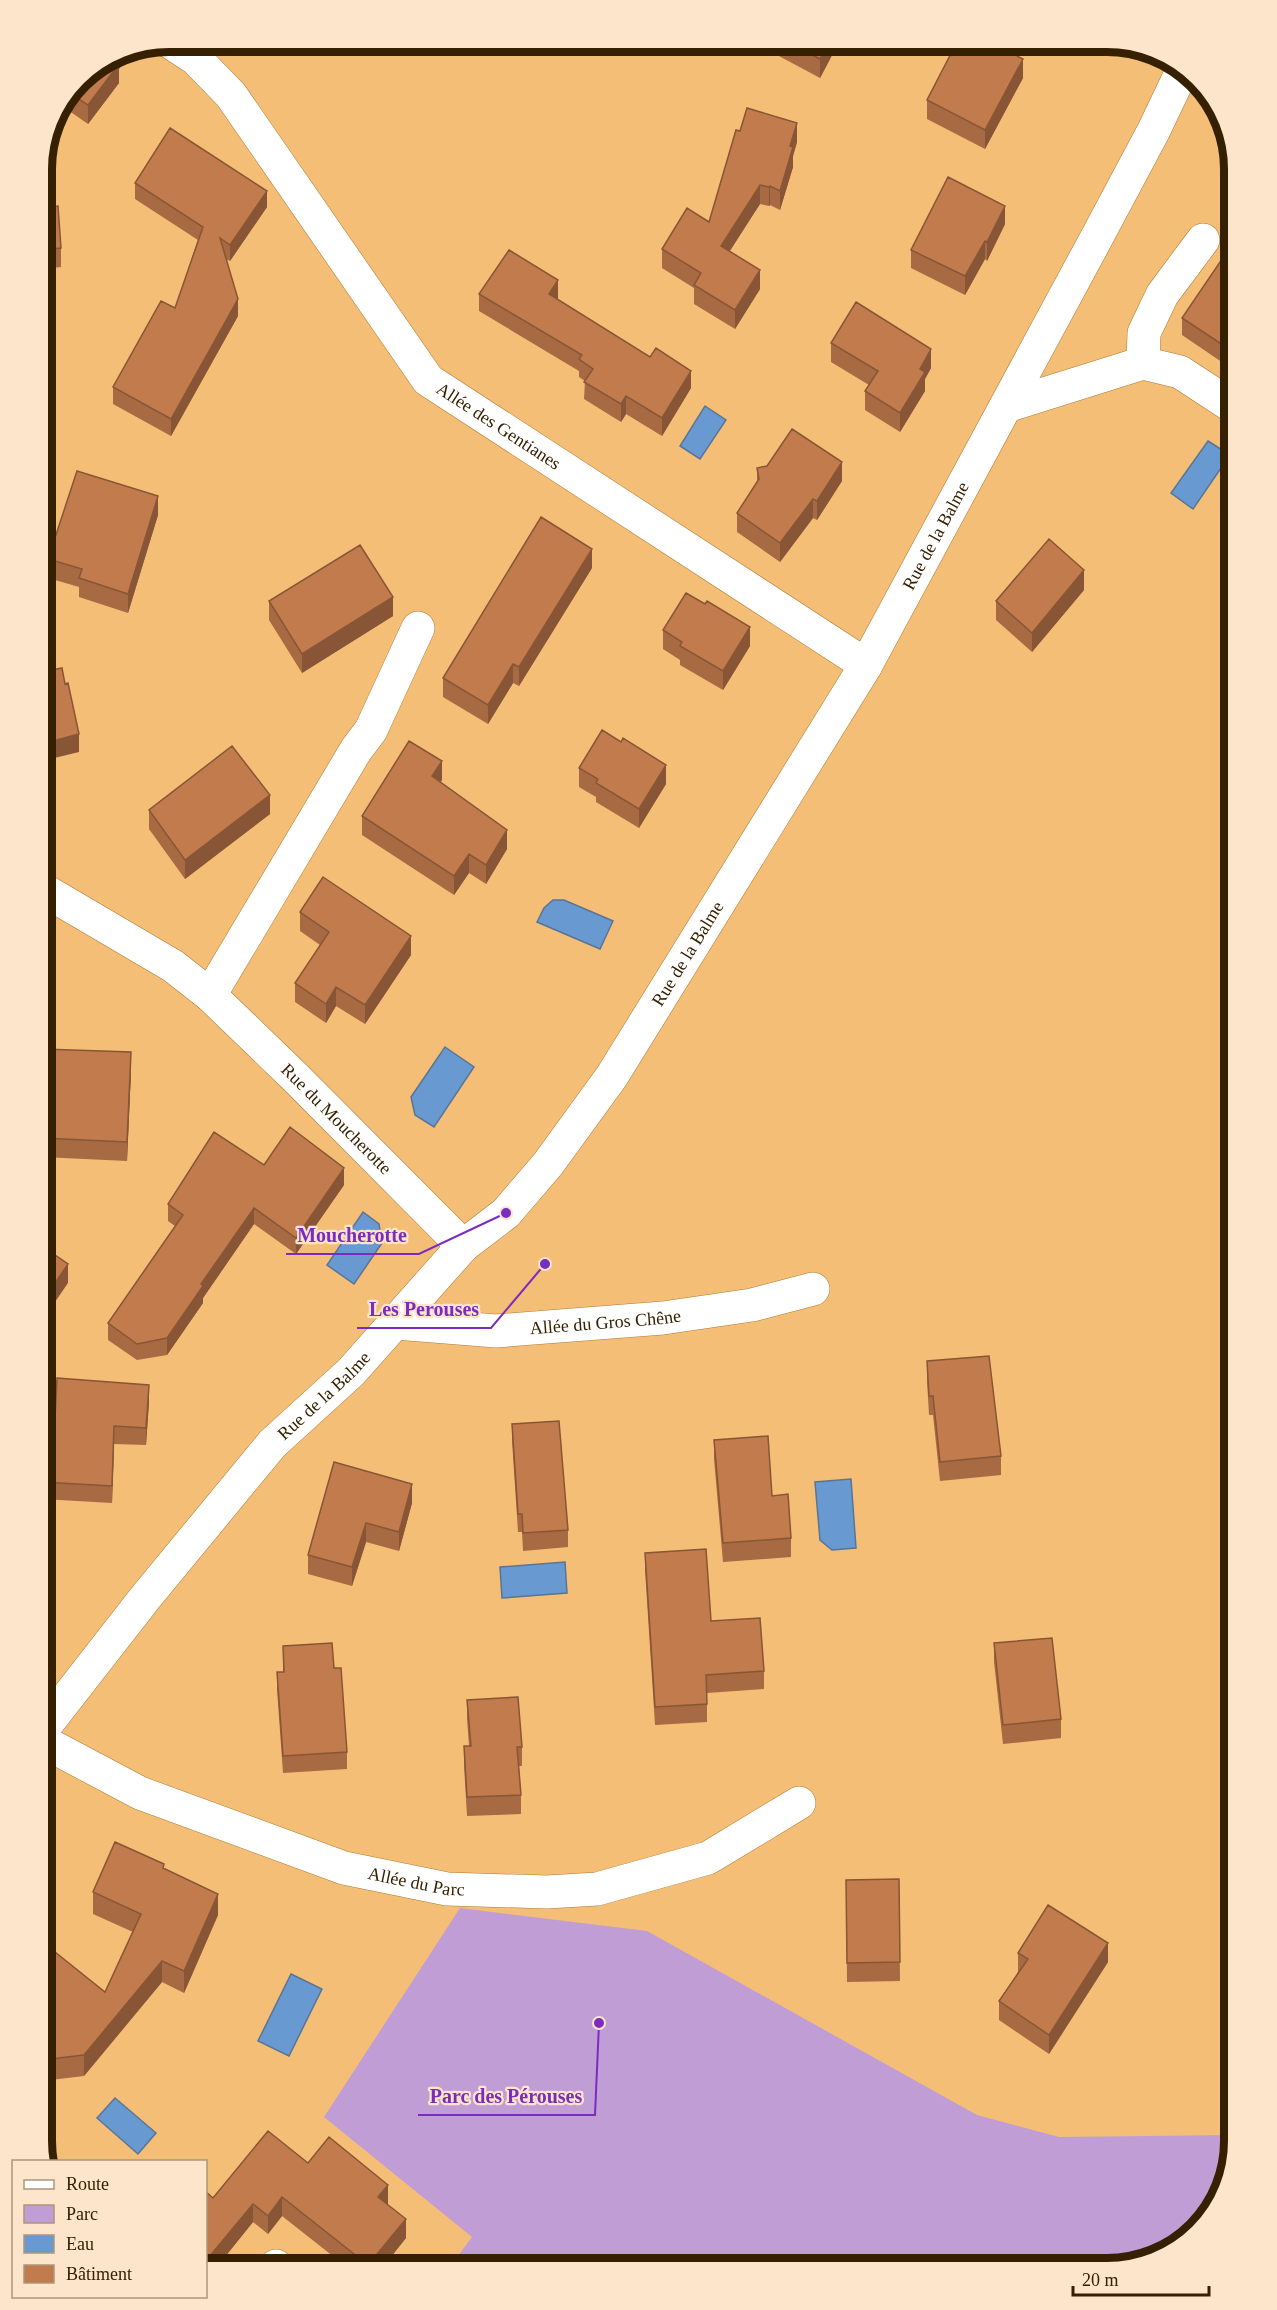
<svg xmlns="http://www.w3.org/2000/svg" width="1277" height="2310" font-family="Georgia,serif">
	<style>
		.green { fill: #c19dd6 }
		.water { fill: #6999d1; stroke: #597593; stroke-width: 1.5 }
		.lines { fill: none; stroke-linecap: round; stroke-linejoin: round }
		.minor-casing { stroke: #ad7a32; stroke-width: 34 }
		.minor { stroke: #fff; stroke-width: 33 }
		.wall { fill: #a76a42 }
		.shaded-wall { fill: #885636 }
		.building { fill: #c27b4d; stroke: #885636; stroke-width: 1.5 }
		.labels { text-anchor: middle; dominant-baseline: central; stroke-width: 4.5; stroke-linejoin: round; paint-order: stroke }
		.street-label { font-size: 18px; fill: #352102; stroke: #fce5ca }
		.rim { fill: none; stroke: #352102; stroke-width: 8 }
		.leader { fill: none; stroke: #7b2cbf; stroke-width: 2 }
		.callout-dot { fill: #7b2cbf; stroke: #fce5ca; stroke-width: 2 }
		.callout-label { font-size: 20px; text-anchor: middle; font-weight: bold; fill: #7b2cbf; stroke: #fce5ca; stroke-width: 4.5; stroke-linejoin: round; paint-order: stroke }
	</style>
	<rect width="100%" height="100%" fill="#f4be77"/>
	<path class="green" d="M 460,1908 L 647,1931 L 977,2115 L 1059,2137 L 1235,2135 L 1214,2211 L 1156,2258 L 1107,2268 L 449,2268 L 472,2237 L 324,2117 Z"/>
	<path class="water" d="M 705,406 L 726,420 L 700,459 L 680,446 Z
		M 1208,441 L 1230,455 L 1193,509 L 1171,493 Z
		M 553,900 L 564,900 L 613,921 L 600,949 L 537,922 L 544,908 Z
		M 445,1047 L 474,1067 L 434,1127 L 415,1115 L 411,1097 Z
		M 363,1212 L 379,1224 L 382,1243 L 354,1284 L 327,1265 Z
		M 851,1479 L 856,1548 L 832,1550 L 820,1540 L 815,1482 Z
		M 565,1562 L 567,1593 L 502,1598 L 500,1567 Z
		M 291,1974 L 322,1989 L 289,2056 L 258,2041 Z
		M 115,2098 L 156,2133 L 138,2154 L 97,2118 Z"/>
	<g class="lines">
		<g class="minor-casing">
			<g id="minor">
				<path id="s1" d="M 170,42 L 196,59 L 231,95 L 428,380 L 866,665"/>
				<path d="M 1143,363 L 1144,333 L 1162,295 L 1203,240"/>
				<path d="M 1006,406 L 1143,363 L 1180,372 L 1235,408"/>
				<path id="s2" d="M 42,889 L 173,966 L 210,995 L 296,1078 L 463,1246"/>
				<path d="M 210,995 L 356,750 L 371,730 L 418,628"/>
				<path id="s3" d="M 396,1323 L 496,1331 L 663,1318 L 752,1305 L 813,1289"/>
				<path id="s4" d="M 42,1730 L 145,1598 L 272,1444 L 351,1372 L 463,1246 L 506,1213 L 548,1164 L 612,1076 L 866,665 L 1097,237 L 1154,130 L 1183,69"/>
				<path id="s5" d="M 42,1741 L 140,1793 L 344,1868 L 447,1889 L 547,1892 L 597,1889 L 708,1858 L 799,1803"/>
				<path d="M 275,2268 L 276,2266"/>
			</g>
		</g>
		<use href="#minor" class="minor"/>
	</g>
	<path class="wall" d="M 764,42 L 839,42 L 820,78 L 764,48 Z
		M 126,51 L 126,59 L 119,69 L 119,83 L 88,124 L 62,106 L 80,79 Z
		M 1023,78 L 985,149 L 927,119 L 927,100 Z
		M 797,142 L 793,156 L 793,167 L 780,210 L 770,205 L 769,206 L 760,204 L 729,251 L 760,289 L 735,329 L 694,304 L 694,288 L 662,268 L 662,249 L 709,222 Z
		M 135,183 L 267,207 L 230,261 L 226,259 L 238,316 L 171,436 L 113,404 L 113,387 L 175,308 L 198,240 L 135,199 Z
		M 42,208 L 61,248 L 61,267 L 42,269 Z
		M 1005,224 L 987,261 L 985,259 L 965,295 L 911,268 L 911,250 Z
		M 1235,240 L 1235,371 L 1182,335 L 1182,318 Z
		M 479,294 L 558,298 L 557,299 L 691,388 L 662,436 L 626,414 L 621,422 L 584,399 L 585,381 L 579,377 L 579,371 L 479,311 Z
		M 831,343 L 931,368 L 925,379 L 925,391 L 900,432 L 865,410 L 865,391 L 869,385 L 831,362 Z
		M 757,468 L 842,481 L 817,520 L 813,518 L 780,562 L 737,532 L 737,513 L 757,482 Z
		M 158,515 L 128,613 L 79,597 L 79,587 L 48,578 L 48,559 Z
		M 592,568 L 519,686 L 513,683 L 488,724 L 443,697 L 443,678 Z
		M 1084,590 L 1032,652 L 996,620 L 996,601 Z
		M 269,601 L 393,616 L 302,673 L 269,620 Z
		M 705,604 L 750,646 L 723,690 L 680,665 L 680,660 L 663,649 L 663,630 Z
		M 579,768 L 666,784 L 639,828 L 596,802 L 596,797 L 579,787 Z
		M 442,780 L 440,782 L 507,849 L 486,884 L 469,873 L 454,895 L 362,835 L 362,816 Z
		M 149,810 L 270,814 L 185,879 L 149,829 Z
		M 300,912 L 411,955 L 365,1024 L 336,1006 L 326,1023 L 295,1002 L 295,983 L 320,945 L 300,931 Z
		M 42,1049 L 131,1071 L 127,1161 L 42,1157 Z
		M 264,1165 L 344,1185 L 296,1254 L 254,1224 L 203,1298 L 203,1303 L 167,1355 L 137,1360 L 108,1340 L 108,1323 L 175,1226 L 168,1221 L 168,1204 Z
		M 927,1361 L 1001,1456 L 1001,1475 L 940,1481 L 933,1415 L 929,1415 L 927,1380 Z
		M 149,1402 L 146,1445 L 114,1444 L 112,1503 L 42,1499 L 42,1417 L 55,1418 Z
		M 512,1424 L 568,1530 L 568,1547 L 523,1551 L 522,1532 L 518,1532 L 512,1441 Z
		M 714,1440 L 772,1496 L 791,1538 L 791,1557 L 723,1562 L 714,1459 Z
		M 334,1462 L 412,1503 L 399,1551 L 366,1542 L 352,1586 L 308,1574 L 308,1555 Z
		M 645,1553 L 711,1621 L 764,1671 L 764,1689 L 707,1693 L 707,1722 L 655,1725 L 645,1570 Z
		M 994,1643 L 1061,1719 L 1061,1738 L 1003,1744 L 994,1662 Z
		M 283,1646 L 334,1668 L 347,1752 L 347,1769 L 283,1773 L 277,1690 L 277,1672 L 283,1672 Z
		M 467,1700 L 522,1747 L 522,1766 L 519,1766 L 521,1795 L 521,1814 L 467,1816 L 464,1765 L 464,1746 L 469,1746 L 467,1719 Z
		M 164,1869 L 218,1915 L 184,1993 L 162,1982 L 84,2076 L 42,2081 L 42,1948 L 105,1992 L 133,1932 L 93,1914 L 93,1892 Z
		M 899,1879 L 900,1981 L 847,1982 L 846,1880 Z
		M 1018,1953 L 1108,1962 L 1049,2054 L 999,2020 L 999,2001 L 1018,1972 Z
		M 308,2163 L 388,2204 L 387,2204 L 406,2238 L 382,2268 L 348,2268 L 282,2216 L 268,2234 L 253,2222 L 216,2268 L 206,2268 L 206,2192 L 213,2198 Z"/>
	<path class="shaded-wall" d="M 829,42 L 839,42 L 820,78 L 820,59 Z
		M 126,51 L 126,59 L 119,69 L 119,83 L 88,124 L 88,105 L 112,59 L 114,57 L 121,52 Z
		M 1023,59 L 1023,78 L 985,149 L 985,130 Z
		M 797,123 L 797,142 L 793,156 L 793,167 L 780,210 L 780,191 L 790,146 Z
		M 760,185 L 760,204 L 721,265 L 721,246 Z
		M 770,186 L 770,205 L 769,206 L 769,187 Z
		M 267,191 L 267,207 L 230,261 L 230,245 Z
		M 1005,206 L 1005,224 L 987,261 L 987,242 Z
		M 985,241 L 985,259 L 965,295 L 965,276 Z
		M 760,270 L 760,289 L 735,329 L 735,310 Z
		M 558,280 L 558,298 L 549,312 L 549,294 Z
		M 238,299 L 238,316 L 171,436 L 171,419 Z
		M 931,349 L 931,368 L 925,379 L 925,391 L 900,432 L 900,413 L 920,369 Z
		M 691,371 L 691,388 L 662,436 L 662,418 Z
		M 626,396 L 626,414 L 621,422 L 621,404 Z
		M 842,462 L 842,481 L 817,520 L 817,501 Z
		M 158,496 L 158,515 L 128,613 L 128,594 Z
		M 813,499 L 813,518 L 780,562 L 780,543 Z
		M 592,549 L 592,568 L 519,686 L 519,667 Z
		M 1084,570 L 1084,590 L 1032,652 L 1032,633 Z
		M 393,597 L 393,616 L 302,673 L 302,654 Z
		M 750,627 L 750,646 L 723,690 L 723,671 Z
		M 513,664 L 513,683 L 488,724 L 488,705 Z
		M 79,734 L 79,752 L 42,761 L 42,744 Z
		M 442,761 L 442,780 L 432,795 L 432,776 Z
		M 666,765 L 666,784 L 639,828 L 639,809 Z
		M 270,795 L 270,814 L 185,879 L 185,860 Z
		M 507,830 L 507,849 L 486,884 L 486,865 Z
		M 469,854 L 469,873 L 454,895 L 454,876 Z
		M 411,936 L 411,955 L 365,1024 L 365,1005 Z
		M 336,987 L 336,1006 L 326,1023 L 326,1004 Z
		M 131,1052 L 131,1071 L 127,1161 L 127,1142 Z
		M 344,1168 L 344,1185 L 296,1254 L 296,1238 Z
		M 254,1208 L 254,1224 L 203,1298 L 203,1303 L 167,1355 L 167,1338 L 201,1284 Z
		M 43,1230 L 43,1249 L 42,1250 L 42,1231 Z
		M 68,1264 L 68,1283 L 42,1321 L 42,1302 Z
		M 149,1385 L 149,1402 L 146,1445 L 146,1428 Z
		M 114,1426 L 114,1444 L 112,1503 L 112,1486 Z
		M 412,1484 L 412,1503 L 399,1551 L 399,1532 Z
		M 366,1523 L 366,1542 L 352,1586 L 352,1567 Z
		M 218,1894 L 218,1915 L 184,1993 L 184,1971 Z
		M 1108,1943 L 1108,1962 L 1049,2054 L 1049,2035 Z
		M 162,1961 L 162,1982 L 84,2076 L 84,2055 Z
		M 50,2121 L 50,2143 L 44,2150 L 42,2140 L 42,2131 Z
		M 388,2185 L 388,2204 L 378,2216 L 378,2197 Z
		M 282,2197 L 282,2216 L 268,2234 L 268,2216 Z
		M 253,2204 L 253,2222 L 216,2268 L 209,2268 L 209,2257 Z
		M 406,2219 L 406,2238 L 382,2268 L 368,2268 L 368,2265 Z"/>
	<path class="building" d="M 788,42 L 829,42 L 820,59 Z
		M 957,42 L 991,42 L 1023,59 L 985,130 L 927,100 Z
		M 114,57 L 112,59 L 119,64 L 88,105 L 70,93 L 80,79 Z
		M 747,108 L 797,123 L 790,146 L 793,147 L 780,191 L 770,186 L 769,187 L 760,185 L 721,246 L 760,270 L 735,310 L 694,285 L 701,273 L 662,249 L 687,208 L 709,222 L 736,130 L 740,131 Z
		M 170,128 L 267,191 L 230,245 L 220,238 L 238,299 L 171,419 L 113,387 L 161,301 L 175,308 L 203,227 L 135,183 Z
		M 948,177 L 1005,206 L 987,242 L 985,241 L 965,276 L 911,250 Z
		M 58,206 L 61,248 L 42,250 L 42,208 Z
		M 1235,240 L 1235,353 L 1182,318 Z
		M 509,250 L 558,280 L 549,294 L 650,357 L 656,348 L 691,371 L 662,418 L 626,396 L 621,404 L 584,382 L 593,369 L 579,359 L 582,355 L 479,294 Z
		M 856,302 L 931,349 L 920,369 L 925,372 L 900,413 L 865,391 L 878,371 L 831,343 Z
		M 792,429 L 842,462 L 817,501 L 813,499 L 780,543 L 737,513 L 759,479 L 757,468 L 767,466 Z
		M 77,471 L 158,496 L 128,594 L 79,578 L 82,569 L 48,559 Z
		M 541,517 L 592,549 L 519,667 L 513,664 L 488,705 L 443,678 Z
		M 1049,539 L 1084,570 L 1032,633 L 996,601 Z
		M 360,545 L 393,597 L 302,654 L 269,601 Z
		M 686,593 L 705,604 L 707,601 L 750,627 L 723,671 L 680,646 L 682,642 L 663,630 Z
		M 62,668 L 65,684 L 68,683 L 79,734 L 42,744 L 42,672 Z
		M 602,730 L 621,742 L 623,738 L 666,765 L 639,809 L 596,783 L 598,779 L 579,768 Z
		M 409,741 L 442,761 L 432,776 L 507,830 L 486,865 L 469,854 L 454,876 L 362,816 Z
		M 232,746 L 270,795 L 185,860 L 149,810 Z
		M 323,877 L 411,936 L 365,1005 L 336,987 L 326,1004 L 295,983 L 329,932 L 300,912 Z
		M 42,1049 L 131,1052 L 127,1142 L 42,1138 Z
		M 290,1127 L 344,1168 L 296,1238 L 254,1208 L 201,1284 L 203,1286 L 167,1338 L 137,1344 L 108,1323 L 183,1215 L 168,1204 L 214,1132 L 264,1165 Z
		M 42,1246 L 68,1264 L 42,1302 Z
		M 989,1356 L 1001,1456 L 940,1462 L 933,1396 L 929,1396 L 927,1361 Z
		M 57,1378 L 149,1385 L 146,1428 L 114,1426 L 112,1486 L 42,1482 L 42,1417 L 55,1418 Z
		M 559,1421 L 568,1530 L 523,1533 L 522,1514 L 518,1514 L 512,1424 Z
		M 768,1436 L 772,1496 L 788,1494 L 791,1538 L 723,1543 L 714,1440 Z
		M 334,1462 L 412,1484 L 399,1532 L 366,1523 L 352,1567 L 308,1555 Z
		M 706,1549 L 711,1621 L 760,1618 L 764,1671 L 706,1675 L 707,1704 L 655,1707 L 645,1553 Z
		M 1052,1638 L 1061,1719 L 1003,1725 L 994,1643 Z
		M 332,1643 L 334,1668 L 341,1668 L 347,1752 L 283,1756 L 277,1672 L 284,1672 L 283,1646 Z
		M 518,1697 L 522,1747 L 517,1747 L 521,1795 L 467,1797 L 464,1746 L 471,1746 L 467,1700 Z
		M 115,1842 L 164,1864 L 163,1868 L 218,1894 L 184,1971 L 162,1961 L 84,2055 L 42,2060 L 42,1948 L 45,1944 L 105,1992 L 141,1914 L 93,1892 Z
		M 899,1879 L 900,1962 L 847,1963 L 846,1880 Z
		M 1048,1905 L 1108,1943 L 1049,2035 L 999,2001 L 1028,1959 L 1018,1953 Z
		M 42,2115 L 50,2121 L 42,2131 Z
		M 268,2131 L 308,2163 L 329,2137 L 388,2185 L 378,2197 L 406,2219 L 368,2265 L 282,2197 L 268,2216 L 253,2204 L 209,2257 L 206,2254 L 206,2192 L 213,2198 Z"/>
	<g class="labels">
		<g class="street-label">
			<text stroke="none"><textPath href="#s1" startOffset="512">Allée des Gentianes</textPath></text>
			<text stroke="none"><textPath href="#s4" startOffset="1500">Rue de la Balme</textPath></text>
			<text stroke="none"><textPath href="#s4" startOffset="1014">Rue de la Balme</textPath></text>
			<text stroke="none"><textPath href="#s2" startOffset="376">Rue du Moucherotte</textPath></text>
			<text stroke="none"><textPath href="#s3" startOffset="210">Allée du Gros Chêne</textPath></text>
			<text stroke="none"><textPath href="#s4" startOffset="438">Rue de la Balme</textPath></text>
			<text stroke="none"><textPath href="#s5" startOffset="402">Allée du Parc</textPath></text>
		</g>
	</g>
	<path d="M0 0H1277V2310H0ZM169 52H1107A117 117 0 0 1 1224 169V2141A117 117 0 0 1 1107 2258H169A117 117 0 0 1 52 2141V169A117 117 0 0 1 169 52Z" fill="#fce5ca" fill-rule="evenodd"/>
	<path class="rim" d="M169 52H1107A117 117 0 0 1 1224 169V2141A117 117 0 0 1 1107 2258H169A117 117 0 0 1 52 2141V169A117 117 0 0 1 169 52Z"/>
	<path class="leader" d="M506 1213L419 1254H286M545 1264L491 1328H357M599 2023L595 2115H418"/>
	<g class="callout-dot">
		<circle cx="506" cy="1213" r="6"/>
		<circle cx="545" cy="1264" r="6"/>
		<circle cx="599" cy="2023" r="6"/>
	</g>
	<g class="callout-label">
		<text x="352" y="1242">Moucherotte</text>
		<text x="424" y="1316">Les Perouses</text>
		<text x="506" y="2103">Parc des Pérouses</text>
	</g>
	<rect x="12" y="2160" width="195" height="138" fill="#fce5ca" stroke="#ac977a" stroke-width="1.5"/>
	<rect x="24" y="2180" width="30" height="9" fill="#ffffff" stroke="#ac977a" stroke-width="1.5"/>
	<text x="66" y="2190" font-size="18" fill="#352102">Route</text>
	<rect x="24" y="2205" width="30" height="18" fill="#c19dd6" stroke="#ac977a" stroke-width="1.5"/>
	<text x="66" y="2220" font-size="18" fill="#352102">Parc</text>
	<rect x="24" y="2235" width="30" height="18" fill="#6999d1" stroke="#ac977a" stroke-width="1.5"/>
	<text x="66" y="2250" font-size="18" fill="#352102">Eau</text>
	<rect x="24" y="2265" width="30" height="18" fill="#c27b4d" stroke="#ac977a" stroke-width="1.5"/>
	<text x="66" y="2280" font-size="18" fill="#352102">Bâtiment</text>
	<path d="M1073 2286v9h136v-9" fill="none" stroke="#352102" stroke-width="3"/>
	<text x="1082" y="2286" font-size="18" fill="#352102" stroke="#fce5ca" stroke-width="4.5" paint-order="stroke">20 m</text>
</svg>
